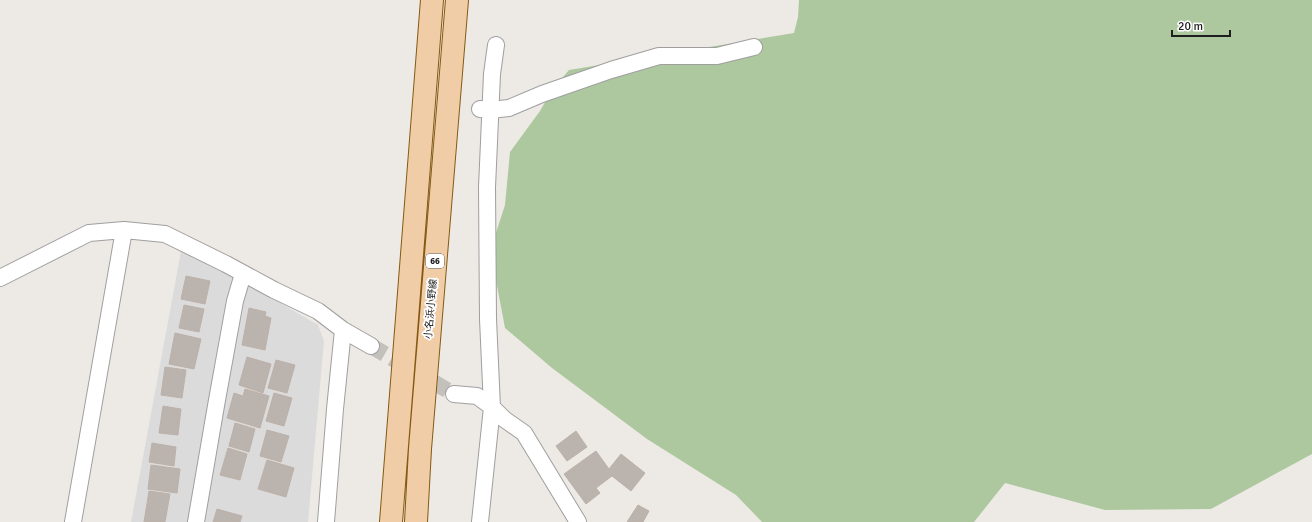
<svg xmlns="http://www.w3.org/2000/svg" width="1312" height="522" font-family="Signika,'Noto Sans JP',sans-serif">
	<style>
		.residential { fill: #dcdbdb }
		.forest { fill: #adc89f }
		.building { fill: #bab3ae; stroke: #bdb1a9 }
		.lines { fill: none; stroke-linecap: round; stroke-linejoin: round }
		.minor-tunnel { stroke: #c4c1bd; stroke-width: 16; stroke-dasharray: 16 8; stroke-linecap: butt }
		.minor-casing { stroke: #9f9f9f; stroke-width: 18 }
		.primary-casing { stroke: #855912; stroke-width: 24 }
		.minor { stroke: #fff; stroke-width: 16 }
		.primary { stroke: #f0cda7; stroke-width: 22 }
		.labels { text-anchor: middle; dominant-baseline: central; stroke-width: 3.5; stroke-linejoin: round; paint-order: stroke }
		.shield { fill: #fff; stroke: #626262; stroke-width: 1 }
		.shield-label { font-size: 9px; font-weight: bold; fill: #1e1e1e }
		.street-label { font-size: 10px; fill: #1e1e1e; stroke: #fff }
	</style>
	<rect width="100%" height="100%" fill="#edeae5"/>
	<path class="residential" d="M 182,246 L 318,325 L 324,341 L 308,522 L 131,522 Z"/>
	<path class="forest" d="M 799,0 L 1312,0 L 1312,454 L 1211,509 L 1105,510 L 1005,483 L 974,522 L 762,522 L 736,495 L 647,439 L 552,368 L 505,328 L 495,275 L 495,236 L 505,205 L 510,152 L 540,111 L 552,90 L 569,70 L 794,33 L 798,17 Z"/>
	<path class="building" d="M 186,276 L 210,281 L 205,304 L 181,299 Z
		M 184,305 L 204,309 L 199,332 L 179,328 Z
		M 249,308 L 266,312 L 265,316 L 271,318 L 265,350 L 242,345 Z
		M 175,333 L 201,339 L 194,369 L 169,364 Z
		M 247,357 L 271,364 L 263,393 L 239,385 Z
		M 276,360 L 295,365 L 287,393 L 268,388 Z
		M 165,367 L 186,370 L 182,398 L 161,395 Z
		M 245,389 L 269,396 L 260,428 L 227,418 L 234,393 L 243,396 Z
		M 274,393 L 292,398 L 284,426 L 266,421 Z
		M 163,406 L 181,409 L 178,435 L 159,433 Z
		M 235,423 L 255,429 L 249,452 L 229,446 Z
		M 267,430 L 289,436 L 281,462 L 260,456 Z
		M 576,431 L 587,447 L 567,461 L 556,446 Z
		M 152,443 L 176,447 L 174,466 L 149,462 Z
		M 228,448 L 247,454 L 240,480 L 220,475 Z
		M 596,451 L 609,469 L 621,454 L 645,473 L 631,491 L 612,476 L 596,488 L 600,493 L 586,504 L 564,474 Z
		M 267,460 L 294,468 L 286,497 L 258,489 Z
		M 151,465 L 180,469 L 177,493 L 148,489 Z
		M 149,491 L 170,494 L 165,522 L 144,522 Z
		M 638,505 L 649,511 L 643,522 L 627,522 Z
		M 217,509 L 242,516 L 240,522 L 213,522 Z"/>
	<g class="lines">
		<path class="minor-tunnel" d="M 371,346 L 454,394"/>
		<g class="minor-casing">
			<path id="minor" d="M 480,109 L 490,110 L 509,108 L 542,94 L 611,70 L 659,56 L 717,56 L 754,47
				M 0,278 L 89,233 L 124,230 L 165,234 L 226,264 L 274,290 L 318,311 L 343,330 L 371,346
				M 454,394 L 477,396 L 492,407 L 504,419 L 524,433 L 578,522
				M 73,522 L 124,230
				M 196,522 L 217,400 L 235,301 L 243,274
				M 326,522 L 335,409 L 343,330
				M 480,522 L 492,407 L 488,319 L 487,187 L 492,74 L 496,45"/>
		</g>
		<g class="primary-casing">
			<path id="primary" d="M 391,522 L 432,0
				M 416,522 L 420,449 L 457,0"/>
		</g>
		<use href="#minor" class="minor"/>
		<use href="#primary" class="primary"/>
	</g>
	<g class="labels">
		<rect class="shield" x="426" y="254" width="18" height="14" rx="3"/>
		<g class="shield-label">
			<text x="435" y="261">66</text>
		</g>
		<g class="street-label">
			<text transform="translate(431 309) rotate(-85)">小名浜小野線</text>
		</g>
	</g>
	<path d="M1172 30v6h58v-6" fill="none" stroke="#1e1e1e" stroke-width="2"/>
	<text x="1178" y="30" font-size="12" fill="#1e1e1e" stroke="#ffffff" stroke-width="3" paint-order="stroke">20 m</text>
</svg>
